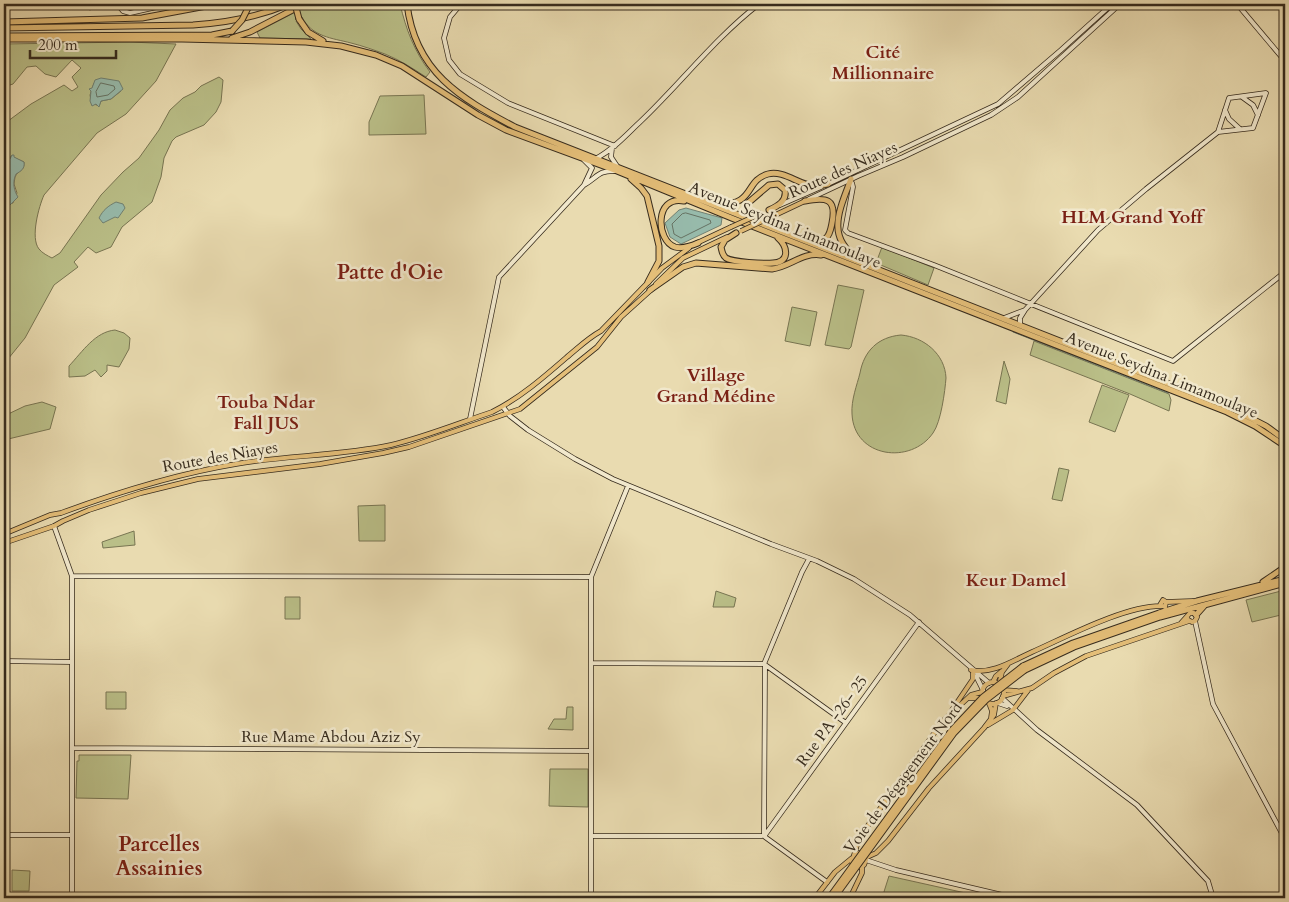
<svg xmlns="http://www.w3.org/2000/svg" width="1289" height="902" font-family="Cardo,serif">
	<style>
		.green { fill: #babf88; stroke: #787552; fill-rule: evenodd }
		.water { fill: #97bbac; stroke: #708173 }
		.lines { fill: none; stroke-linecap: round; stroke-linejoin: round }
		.shore { stroke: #667364; stroke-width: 1 }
		.stream { stroke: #708173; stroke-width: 1 }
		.secondary-casing { stroke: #362b1d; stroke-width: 5.5 }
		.primary-casing { stroke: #362b1d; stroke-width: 5.5 }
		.highway-casing { stroke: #362b1d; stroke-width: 7 }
		.secondary { stroke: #f1e8cc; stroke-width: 4 }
		.primary { stroke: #e4be78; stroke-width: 4 }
		.highway { stroke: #e4be78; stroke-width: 5 }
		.primary-bridge-casing { stroke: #362b1d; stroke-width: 5.5; stroke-linecap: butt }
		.highway-bridge-casing { stroke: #362b1d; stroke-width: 7; stroke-linecap: butt }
		.primary-bridge { stroke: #e4be78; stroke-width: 4 }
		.highway-bridge { stroke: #e4be78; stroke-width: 5 }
		.labels { text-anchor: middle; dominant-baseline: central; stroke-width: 5; stroke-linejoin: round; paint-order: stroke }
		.street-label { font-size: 16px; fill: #362b1d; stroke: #f1e8cc }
		.neighbourhood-label { font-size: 18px; font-weight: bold; fill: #7a1f14; stroke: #f1e8cc }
		.district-label { font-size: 21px; font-weight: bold; fill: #7a1f14; stroke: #f1e8cc }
	</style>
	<rect width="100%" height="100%" fill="#e9dbb0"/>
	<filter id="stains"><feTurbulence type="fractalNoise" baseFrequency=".004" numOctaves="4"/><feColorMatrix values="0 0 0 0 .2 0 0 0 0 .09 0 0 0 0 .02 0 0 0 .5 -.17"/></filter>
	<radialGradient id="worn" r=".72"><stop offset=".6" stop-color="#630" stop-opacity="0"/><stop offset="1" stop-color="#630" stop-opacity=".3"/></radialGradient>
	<path class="green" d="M 4,4 L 102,4 L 90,10 L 78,5 L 4,7 Z
		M 311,4 L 400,4 C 406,29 414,51 430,72 L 426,77 C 412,68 400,60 385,54 C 374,50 363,46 351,43 C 332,38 312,37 302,17 L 296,21 L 301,29 L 311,39 L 260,38 L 257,32 Z
		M 130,42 L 176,44 L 156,81 L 126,114 L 97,133 L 44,195 C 39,206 30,238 39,249 C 42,253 48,256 52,258 L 60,253 L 101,195 L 123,172 L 139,158 L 159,130 L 170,110 L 183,98 L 195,92 L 201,86 L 219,77 L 223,80 L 221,102 L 216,112 L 204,125 L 176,137 L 172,141 L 164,158 L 161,177 L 152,202 L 122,227 L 111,247 L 96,253 L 88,247 L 74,262 L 78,267 L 54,285 L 25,338 L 4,364 L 4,206 L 13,203 L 17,193 L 14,184 L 15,177 C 18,170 25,171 24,162 L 13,157 L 12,155 L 5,165 L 4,164 L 4,124 L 31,104 L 64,85 L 72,91 L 78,87 L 72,77 L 81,68 L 72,60 L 56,77 L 45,74 L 36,66 L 27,67 L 13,84 L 4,87 L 4,44 ZM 94,83 L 121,91 L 111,99 L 101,101 L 99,106 L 94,104 L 92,105 L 90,95 Z
		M 424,95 L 426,134 L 369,135 L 369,122 L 380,96 Z
		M 882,247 L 934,268 L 928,285 L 876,263 Z
		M 838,285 L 864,290 L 851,347 L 849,349 L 825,345 Z
		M 792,307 L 817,312 L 810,346 L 785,341 Z
		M 115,330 L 124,333 L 130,338 L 129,349 L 119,367 L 107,365 L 107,371 L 101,377 L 95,370 L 85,376 L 69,377 L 69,366 C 83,351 95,332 115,330 Z
		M 901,335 C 924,337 945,354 946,378 C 945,391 941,422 933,433 C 911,465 854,458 852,414 C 851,400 857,385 860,373 C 864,351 878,337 901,335 Z
		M 1034,341 L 1169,394 L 1171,400 L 1169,411 L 1130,394 L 1030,355 Z
		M 1004,361 L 1010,379 L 1006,404 L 996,401 Z
		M 1102,385 L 1129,395 L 1115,432 L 1089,422 Z
		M 42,402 L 56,407 L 50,429 L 4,440 L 4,416 L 25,406 Z
		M 1059,468 L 1069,470 L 1062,501 L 1052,499 Z
		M 385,505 L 385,541 L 359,541 L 358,506 Z
		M 134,531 L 135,545 L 103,548 L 102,542 Z
		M 1285,590 L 1285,614 L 1252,622 L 1246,600 Z
		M 716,591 L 736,598 L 734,607 L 713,607 Z
		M 285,597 L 300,597 L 300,619 L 285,619 Z
		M 106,692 L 126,692 L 126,709 L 106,709 Z
		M 567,707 L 573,707 L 573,730 L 548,729 L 554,719 L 566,719 Z
		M 79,755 L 131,755 L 128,799 L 76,798 L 77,761 L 79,761 Z
		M 550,769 L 588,769 L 588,807 L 549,806 Z
		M 12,870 L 30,871 L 29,891 L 12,891 Z
		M 889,876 L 988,898 L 882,898 Z"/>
	<path class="water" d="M 101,78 L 119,81 L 123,89 L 111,99 L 101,101 L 99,107 L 96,104 L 92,106 L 90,101 L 91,91 L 89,89 L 92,88 L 95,80 Z
		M 12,155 L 14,155 L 14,157 L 24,162 C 25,169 21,171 16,174 C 12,182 14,191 18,197 L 9,206 L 7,204 L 4,206 L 4,164 L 5,165 L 7,164 L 7,156 L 10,159 Z
		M 116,202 L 123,204 L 125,208 L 118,218 L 115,217 L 103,223 L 99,218 C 103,210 108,206 116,202 Z
		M 686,208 L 722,218 L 721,225 L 681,244 L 670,237 L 665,223 L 679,210 Z"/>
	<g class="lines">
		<path class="shore" d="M 101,83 L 114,86 L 115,89 L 108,95 L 97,97 L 96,92 Z
			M 686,213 L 710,220 L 711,223 L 681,238 L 674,234 L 672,224 L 682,214 Z"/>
		<path class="stream" d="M 1013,332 L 1168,393"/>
		<g class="secondary-casing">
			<path id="secondary" d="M 117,4 L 123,11 L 130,13 L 170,4
				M 461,4 L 450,17 L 444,38 L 449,60 L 460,74 L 508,103 L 615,146
				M 1237,4 L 1285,61
				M 1242,97 L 1253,105 L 1258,115
				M 1225,110 L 1229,119 L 1240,129
				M 612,148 L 611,157 L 617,166
				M 597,158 C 614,149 627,134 641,121 C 681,83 715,38 759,4
				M 584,160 L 592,168 L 584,185
				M 850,182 L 852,183 L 853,187 L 845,230 L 848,233 L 934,265 L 1173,361 L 1285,272
				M 828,184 L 998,104 L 1061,50 L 1112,4
				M 809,199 L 858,176 L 903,157 L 991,115 L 1018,97 L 1120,4
				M 780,205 L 821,187
				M 1004,318 L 1025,310
				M 1020,325 L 1020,318 L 1025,310 L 1098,230 L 1146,189 L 1218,132 L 1253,128 L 1266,93 L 1229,98 L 1218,132
				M 503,407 L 510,416 L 528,430 L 575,459 L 613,479 L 771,544 L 817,561 L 854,579 L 910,615 L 989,683
				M 470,419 L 499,277 L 584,185 C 597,178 598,170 615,171
				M 54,526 L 72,576 L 72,898
				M 72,576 L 591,577
				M 1195,621 L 1213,704 L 1285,839
				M 4,661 L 72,662
				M 591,663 L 764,664 L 846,723
				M 764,664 L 802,572 L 809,559
				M 976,676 L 983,690
				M 1002,698 L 1037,730 L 1137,805 L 1208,881 L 1213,898
				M 998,703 L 1007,706
				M 72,748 L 591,751
				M 764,834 L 765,665
				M 4,835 L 72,835
				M 765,835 L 919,622
				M 591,836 L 762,836
				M 765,837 L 827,882
				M 866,860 L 896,870 L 1015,898
				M 591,898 L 591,577 L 628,486"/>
		</g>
		<g class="primary-casing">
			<path id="primary" d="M 769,218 L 805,201
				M 697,243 L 731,227
				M 656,284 L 683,258 L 727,237
				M 4,534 L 50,515 L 61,513 C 118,492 176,474 236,464 C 288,455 340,456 391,445 C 425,437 459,423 492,412 C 520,398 544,377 567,357 C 578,348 588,338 601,331 L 662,268 L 689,248
				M 4,543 L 54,526 L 63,521 L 89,510 L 141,493 L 198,479 L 320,464 L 383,453 L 409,447 L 520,409 L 597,347 L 621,317 L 652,289
				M 1166,602 L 1165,607 L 1160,605 L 1163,600 L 1166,602 L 1193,601
				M 1181,623 L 1190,613 L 1194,613 L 1197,617 L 1195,621 L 1192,622 L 1188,620 L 1187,617
				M 971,670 C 992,675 1014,660 1032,652 C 1066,637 1124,606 1161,606
				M 993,682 L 996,676 L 1002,671
				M982 693a11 11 0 1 1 22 0a11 11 0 1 1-22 0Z
				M 999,685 L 1002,672 L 1008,664
				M 1003,690 L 1017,691
				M 1003,696 L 1032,688 L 1054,673 L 1086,656 L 1189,621
				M 968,698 L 983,698
				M 989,703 L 992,711 L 991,718
				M 952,710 L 973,679 L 973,671
				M 988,725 L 1013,710 L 1029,689
				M 854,855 L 859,853 L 864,855 L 866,860 L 864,865 L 857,867 L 852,862 L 859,838 L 943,721 L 971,695 L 982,692
				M 865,858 L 876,853 L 888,841 L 929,788 L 984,728 L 994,715 L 996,703
				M 815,898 L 835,872 L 852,858
				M 850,898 L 862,873 L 862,866"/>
		</g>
		<g class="highway-casing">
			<path id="highway" d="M 407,4 C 415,72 460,98 515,127 L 1233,409 L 1266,426 L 1285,440
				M 299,19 L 308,32 L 323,41
				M 4,22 L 142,18 L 217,4
				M 4,28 L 193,25 C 226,23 258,17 289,4
				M 4,36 L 212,35 L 232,31
				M 232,38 L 250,32 L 304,4
				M 4,39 L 182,39 L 306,42 L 341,46 L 376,55 L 402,66 L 478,115 L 506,130 L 617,171 L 734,219 L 1227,412 L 1255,426 L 1285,446
				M 631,179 L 641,188 L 647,196 L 659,246 L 659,261 L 648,282
				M 851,179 C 839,211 825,238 860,260
				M 684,201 C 654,195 656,241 675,247 C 682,249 691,246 698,243
				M 805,201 C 826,197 837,198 832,223 C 831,228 830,235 826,238 C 822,242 817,242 811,242
				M 716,204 C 757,206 743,181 768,174 C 783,170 798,184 813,186 C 818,187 823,185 828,184
				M 753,219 L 747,212 L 748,203 L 769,185 L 778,184 L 785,190 C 787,201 778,206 769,210
				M 736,233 L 725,240 L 721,247 C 722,251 722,255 726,258 C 732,262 765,264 773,263 C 790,262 788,247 778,238
				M 650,290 L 683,267 L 696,263 L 772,269 C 789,267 803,252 821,255
				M 1263,582 L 1285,567
				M 1196,615 L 1204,606
				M 1023,666 L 1073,643 L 1159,613 L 1197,601 L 1285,579
				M 1025,670 L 1074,647 L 1160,617 L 1285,583"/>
		</g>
		<use href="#secondary" class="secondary"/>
		<use href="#primary" class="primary"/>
		<use href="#highway" class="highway"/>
		<g class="primary-bridge-casing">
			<path id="primary-bridge" d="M 731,227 L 762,213
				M 741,231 L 769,218"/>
		</g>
		<g class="highway-bridge-casing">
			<path id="highway-bridge" d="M 295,4 L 299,19
				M 232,31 L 242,20 L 248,8
				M 829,898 L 951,731 L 983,697 L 1023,666
				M 834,898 L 954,733 L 986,700 L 1025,670"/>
		</g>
		<use href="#primary-bridge" class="primary-bridge"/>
		<use href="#highway-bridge" class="highway-bridge"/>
	</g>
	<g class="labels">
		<g class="street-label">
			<text transform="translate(843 170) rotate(-24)">Route des Niayes</text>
			<text transform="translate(785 225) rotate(22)">Avenue Seydina Limamoulaye</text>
			<text transform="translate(1162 375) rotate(22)">Avenue Seydina Limamoulaye</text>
			<text transform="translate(220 457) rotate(-10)">Route des Niayes</text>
			<text transform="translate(832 721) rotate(-54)">Rue PA -26- 25</text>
			<text x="331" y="737">Rue Mame Abdou Aziz Sy</text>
			<text transform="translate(903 778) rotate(-53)">Voie de Dégagement Nord</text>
		</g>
		<g class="neighbourhood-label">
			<text x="883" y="52">Cité<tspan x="883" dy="21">Millionnaire</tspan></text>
			<text x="1132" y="217">HLM Grand Yoff</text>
			<text x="716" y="375">Village<tspan x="716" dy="21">Grand Médine</tspan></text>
			<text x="266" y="402">Touba Ndar<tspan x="266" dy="21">Fall JUS</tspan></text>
			<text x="1016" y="580">Keur Damel</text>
		</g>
		<g class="district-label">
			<text x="390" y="272">Patte d'Oie</text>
			<text x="159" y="844">Parcelles<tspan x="159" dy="24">Assainies</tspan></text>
		</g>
	</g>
	<rect width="1289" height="902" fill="none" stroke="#e9dbb0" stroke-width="20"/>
	<rect x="5" y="5" width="1279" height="892" fill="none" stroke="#362b1d" stroke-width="2.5"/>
	<rect x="10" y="10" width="1269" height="882" fill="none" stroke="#362b1d"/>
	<path d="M30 50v8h86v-8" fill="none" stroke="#362b1d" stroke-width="2.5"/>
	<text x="38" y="50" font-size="15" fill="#362b1d" stroke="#f1e8cc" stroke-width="4" paint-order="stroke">200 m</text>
	<rect width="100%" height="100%" filter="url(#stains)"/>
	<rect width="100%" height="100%" fill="url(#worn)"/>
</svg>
